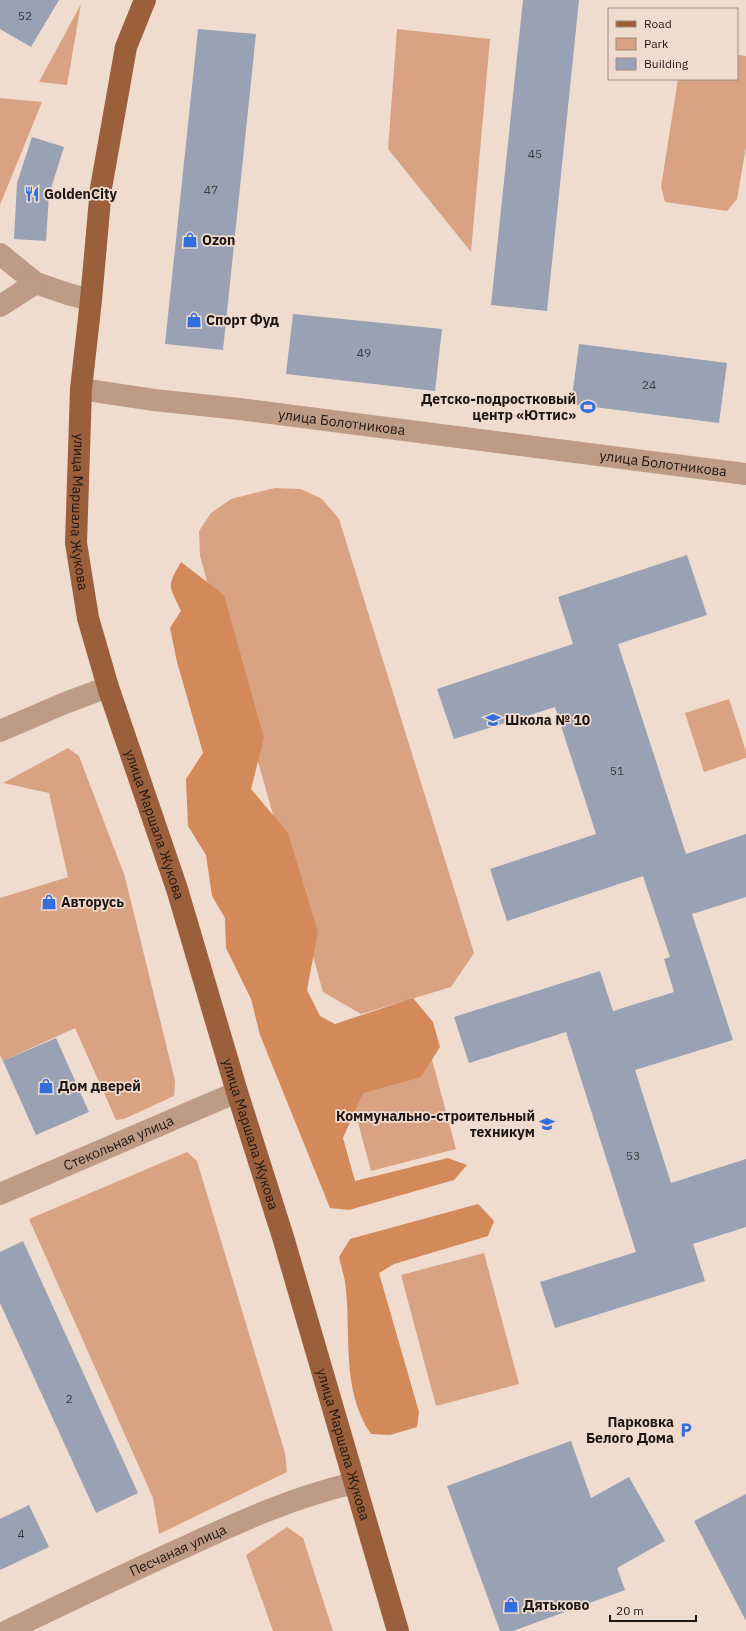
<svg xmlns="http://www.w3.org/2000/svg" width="746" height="1631" font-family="'IBM Plex Sans',sans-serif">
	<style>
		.green { fill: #d9a383 }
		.forest { fill: #d4895b }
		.building { fill: #98a2b4 }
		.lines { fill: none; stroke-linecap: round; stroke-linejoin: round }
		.minor { stroke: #bd9b87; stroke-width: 22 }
		.tertiary { stroke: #bd9b87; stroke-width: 22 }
		.primary { stroke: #9b603b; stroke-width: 22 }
		.labels { text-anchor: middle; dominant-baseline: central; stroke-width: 3.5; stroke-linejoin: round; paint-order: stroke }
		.number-label { font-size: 12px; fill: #3c393a }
		.poi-label { font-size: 14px; font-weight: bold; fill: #1e1612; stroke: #f0dbcf; text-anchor: start }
		.street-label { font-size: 14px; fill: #1e1612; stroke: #f0dbcf }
	</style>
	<rect width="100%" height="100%" fill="#f0dbcf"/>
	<path class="green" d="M 81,4 L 67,85 L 39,82 Z
		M 397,29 L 490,39 L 471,252 L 388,149 Z
		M 737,55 L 746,56 L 746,147 L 737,199 L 727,211 L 665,202 L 661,187 L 678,79 L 737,79 Z
		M 0,98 L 42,102 L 0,205 Z
		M 275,488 L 301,489 L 322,499 L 339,519 L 474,953 L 451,987 L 361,1014 L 323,992 L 200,556 L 199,531 L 211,513 L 231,499 Z
		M 729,699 L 746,751 L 746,758 L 704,772 L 685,713 Z
		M 68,748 L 79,756 L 125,877 L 175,1081 L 174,1096 L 124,1119 L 116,1120 L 75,1028 L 3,1061 L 0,1055 L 0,898 L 68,877 L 49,793 L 3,783 Z
		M 427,1041 L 456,1149 L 371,1171 L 342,1063 Z
		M 187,1152 L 197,1161 L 285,1453 L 287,1472 L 159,1534 L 153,1498 L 29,1219 Z
		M 484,1253 L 519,1384 L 436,1406 L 401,1275 Z
		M 287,1527 L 303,1538 L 333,1631 L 273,1631 L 246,1555 Z"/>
	<path class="forest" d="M 181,562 L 224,595 L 264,738 L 251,789 L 288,833 L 318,932 L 307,990 L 320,1016 L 335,1024 L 413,998 L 433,1022 L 440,1047 L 421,1077 L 363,1093 L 343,1138 L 355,1181 L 448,1158 L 467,1165 L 454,1180 L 349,1210 L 330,1208 L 260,1035 L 251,999 L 226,948 L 225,918 L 212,896 L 206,855 L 188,826 L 186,779 L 203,753 L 177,662 L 170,628 L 181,611 C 169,585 166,588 181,562 Z
		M 478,1204 L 494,1221 L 488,1236 L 394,1264 L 379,1273 L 419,1412 L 417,1427 L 390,1435 L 371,1434 C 340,1389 352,1332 345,1281 C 343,1273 341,1265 339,1257 L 350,1239 Z"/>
	<path class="building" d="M 0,0 L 59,0 L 31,47 L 0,29 Z
		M 523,0 L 579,0 L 547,311 L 491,305 Z
		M 198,29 L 256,34 L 223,350 L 165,344 Z
		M 32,137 L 64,147 L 49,195 L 46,241 L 14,239 L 17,183 Z
		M 293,314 L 442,329 L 435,391 L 286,374 Z
		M 579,344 L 727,363 L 719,423 L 571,404 Z
		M 687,555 L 707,615 L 618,644 L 686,854 L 746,834 L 746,897 L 692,914 L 733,1040 L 635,1070 L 671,1183 L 746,1159 L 746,1227 L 693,1244 L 705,1281 L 555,1328 L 540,1282 L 636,1252 L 566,1032 L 469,1063 L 454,1017 L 600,971 L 613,1011 L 674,992 L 664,959 L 670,957 L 643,876 L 507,921 L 490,869 L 596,834 L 555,707 L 454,739 L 437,689 L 573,644 L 558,597 Z
		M 56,1038 L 89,1112 L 36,1135 L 3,1061 Z
		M 23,1241 L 138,1493 L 96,1513 L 0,1303 L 0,1252 Z
		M 571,1441 L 591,1498 L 629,1477 L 665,1541 L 617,1568 L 625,1590 L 513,1631 L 500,1631 L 447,1486 Z
		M 746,1494 L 746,1621 L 694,1521 Z
		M 29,1505 L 49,1547 L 0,1570 L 0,1519 Z"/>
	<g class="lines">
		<g class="minor">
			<path d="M 0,254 L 36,283 L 68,294 L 91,300"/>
			<path d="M 0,306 L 36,283"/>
			<path id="s1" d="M 81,389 L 154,400 L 239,409 L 746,474"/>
			<path id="s2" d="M 0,1194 L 237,1092"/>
			<path id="s3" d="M 7,1631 C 67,1602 127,1573 187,1546 C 243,1520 294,1497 354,1483"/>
		</g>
		<path class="tertiary" d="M 0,731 L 65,703 L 108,687"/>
		<path class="primary" id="s4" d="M 145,0 L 126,47 L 101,188 L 91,300 L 81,389 L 76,543 L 88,618 L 108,687 L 177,889 L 237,1092 L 283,1237 L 398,1631"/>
	</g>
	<defs>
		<g id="restaurant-bare" transform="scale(1.2)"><path d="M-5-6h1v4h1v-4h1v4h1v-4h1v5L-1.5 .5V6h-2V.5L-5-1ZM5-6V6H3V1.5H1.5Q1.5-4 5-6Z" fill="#346ddc" stroke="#f0dbcf" stroke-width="2.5" paint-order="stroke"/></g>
		<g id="shop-bare" transform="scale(1.2)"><path d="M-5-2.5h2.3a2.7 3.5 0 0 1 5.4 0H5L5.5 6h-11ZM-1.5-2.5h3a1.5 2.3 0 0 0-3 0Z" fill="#346ddc" stroke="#f0dbcf" stroke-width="2.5" paint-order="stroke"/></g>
		<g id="stadium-bare" transform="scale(1.2)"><path d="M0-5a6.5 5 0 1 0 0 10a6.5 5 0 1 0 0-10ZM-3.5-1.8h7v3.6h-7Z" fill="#346ddc" stroke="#f0dbcf" stroke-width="2.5" paint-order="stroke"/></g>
		<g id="school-bare" transform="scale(1.2)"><path d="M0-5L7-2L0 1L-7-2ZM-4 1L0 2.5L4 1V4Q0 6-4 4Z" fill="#346ddc" stroke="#f0dbcf" stroke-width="2.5" paint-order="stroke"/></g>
		<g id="university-bare" transform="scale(1.2)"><path d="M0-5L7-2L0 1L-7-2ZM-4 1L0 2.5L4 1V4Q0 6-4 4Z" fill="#346ddc" stroke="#f0dbcf" stroke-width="2.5" paint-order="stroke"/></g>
		<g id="parking-bare" transform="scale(1.2)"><path d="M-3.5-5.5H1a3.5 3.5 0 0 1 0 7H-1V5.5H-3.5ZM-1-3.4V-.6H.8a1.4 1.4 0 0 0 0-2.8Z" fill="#346ddc" stroke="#f0dbcf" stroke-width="2.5" paint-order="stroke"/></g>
	</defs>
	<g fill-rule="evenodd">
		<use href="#restaurant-bare" x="32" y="194"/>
		<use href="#shop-bare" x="190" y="240"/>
		<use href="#shop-bare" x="194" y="320"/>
		<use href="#stadium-bare" x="588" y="407"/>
		<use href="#school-bare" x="493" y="720"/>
		<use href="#shop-bare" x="49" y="902"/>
		<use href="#shop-bare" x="46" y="1086"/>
		<use href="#university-bare" x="547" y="1124"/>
		<use href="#parking-bare" x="686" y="1430"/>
		<use href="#shop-bare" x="511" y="1605"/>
	</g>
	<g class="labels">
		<g class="number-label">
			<text x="25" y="15">52</text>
			<text x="535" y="153">45</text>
			<text x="211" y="189">47</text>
			<text x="364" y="352">49</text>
			<text x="649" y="384">24</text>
			<text x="617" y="770">51</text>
			<text x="633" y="1155">53</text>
			<text x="69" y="1398">2</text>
			<text x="21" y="1533">4</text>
		</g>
		<g class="poi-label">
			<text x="44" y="194">GoldenCity</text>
			<text x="202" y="240">Ozon</text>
			<text x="206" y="320">Спорт Фуд</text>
			<text x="576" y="399" text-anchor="end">Детско-подростковый<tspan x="576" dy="16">центр «Юттис»</tspan></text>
			<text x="505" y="720">Школа № 10</text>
			<text x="61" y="902">Авторусь</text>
			<text x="58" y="1086">Дом дверей</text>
			<text x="535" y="1116" text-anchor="end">Коммунально-строительный<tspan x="535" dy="16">техникум</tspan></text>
			<text x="674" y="1422" text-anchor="end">Парковка<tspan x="674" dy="16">Белого Дома</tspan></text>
			<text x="523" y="1605">Дятьково</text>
		</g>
		<g class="street-label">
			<text stroke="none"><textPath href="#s1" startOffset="263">улица Болотникова</textPath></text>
			<text stroke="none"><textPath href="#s1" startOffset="587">улица Болотникова</textPath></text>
			<text stroke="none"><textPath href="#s4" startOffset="519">улица Маршала Жукова</textPath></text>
			<text stroke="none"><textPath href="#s4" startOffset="843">улица Маршала Жукова</textPath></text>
			<text stroke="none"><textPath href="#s4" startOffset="1167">улица Маршала Жукова</textPath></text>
			<text stroke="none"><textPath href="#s2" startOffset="129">Стекольная улица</textPath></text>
			<text stroke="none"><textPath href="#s4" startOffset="1491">улица Маршала Жукова</textPath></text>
			<text stroke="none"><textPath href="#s3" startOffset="189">Песчаная улица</textPath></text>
		</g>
	</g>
	<rect x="608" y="8" width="130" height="72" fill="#f0dbcf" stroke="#9c8c83"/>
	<rect x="616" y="21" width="20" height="6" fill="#9b603b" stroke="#9c8c83"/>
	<text x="644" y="28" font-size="12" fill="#1e1612">Road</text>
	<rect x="616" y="38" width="20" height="12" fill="#d9a383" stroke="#9c8c83"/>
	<text x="644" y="48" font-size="12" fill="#1e1612">Park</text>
	<rect x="616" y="58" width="20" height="12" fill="#98a2b4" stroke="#9c8c83"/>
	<text x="644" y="68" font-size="12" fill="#1e1612">Building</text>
	<path d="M610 1615v6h86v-6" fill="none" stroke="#1e1612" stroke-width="2"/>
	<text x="616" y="1615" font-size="12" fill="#1e1612" stroke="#f0dbcf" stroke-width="3" paint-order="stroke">20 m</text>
</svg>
